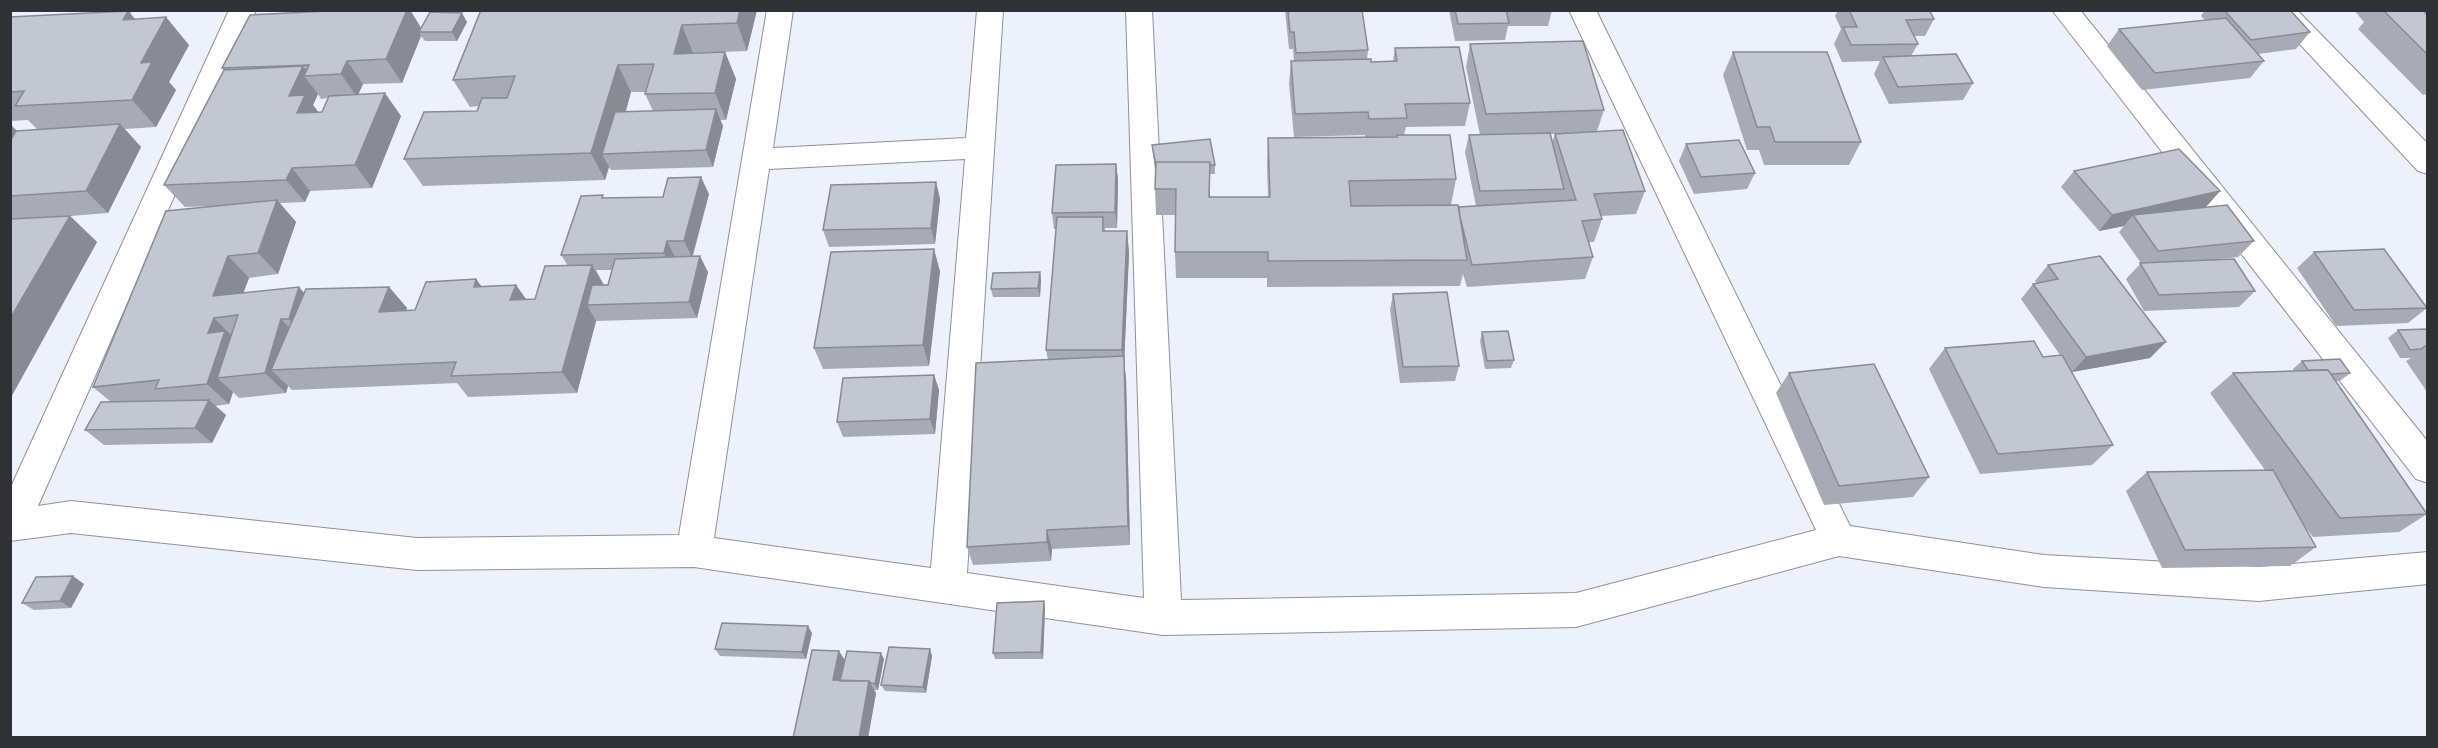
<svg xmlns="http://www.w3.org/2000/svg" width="2438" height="748" font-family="'Archivo Narrow',sans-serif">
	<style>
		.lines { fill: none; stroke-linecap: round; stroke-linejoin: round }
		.minor-casing { stroke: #8d919b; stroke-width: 2 }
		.minor { fill: #fff; fill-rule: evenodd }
		.wall { fill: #a8abb5; fill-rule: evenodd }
		.shaded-wall { fill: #888b93 }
		.building { fill: #c3c7d2; stroke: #888b93; stroke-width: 1.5 }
	</style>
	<rect width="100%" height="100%" fill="#edf1fc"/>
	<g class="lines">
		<g class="minor-casing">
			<path id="minor" d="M 229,10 L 256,10 L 38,506 L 71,501 L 417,538 L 679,535 L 767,10 L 793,10 L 773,148 L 966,138 L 977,10 L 1003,10 L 967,573 L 1144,598 L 1126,10 L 1152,10 L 1181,600 L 1576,593 L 1816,530 L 1569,10 L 1596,10 L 1850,526 L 2044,555 L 2259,567 L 2428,552 L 2428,584 L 2259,601 L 2044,587 L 1839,556 L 1576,627 L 1163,635 L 694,567 L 417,570 L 71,533 L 10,541 L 10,489 ZM 965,159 L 931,568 L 714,538 L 769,169 Z
				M 2052,10 L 2080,10 L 2428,442 L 2428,483 L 2416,479 Z
				M 2268,10 L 2297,10 L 2428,144 L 2428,174 L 2418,171 Z"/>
		</g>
		<use href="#minor" class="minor"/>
	</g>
	<path class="wall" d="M 92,10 L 132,10 L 130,13 L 135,19 L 189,45 L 169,82 L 176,90 L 156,127 L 125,129 L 141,147 L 108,213 L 70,216 L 97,242 L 10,399 L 10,126 L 17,131 L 38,130 L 28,120 L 10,121 L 10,17 L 95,13 Z
		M 410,10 L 421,28 L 467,22 L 457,41 L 425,41 L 421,36 L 402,83 L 363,84 L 358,95 L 401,116 L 372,188 L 310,191 L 305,202 L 280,203 L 296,222 L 278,274 L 249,278 L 243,293 L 304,293 L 389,287 L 407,308 L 406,310 L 415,310 L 476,279 L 481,286 L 516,285 L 526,300 L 535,299 L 568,266 L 561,255 L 605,198 L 663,197 L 709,194 L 693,256 L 708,272 L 697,318 L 596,321 L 577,393 L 468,397 L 457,383 L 292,390 L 288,386 L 286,393 L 239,398 L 233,392 L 229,404 L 215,406 L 226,415 L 212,443 L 104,445 L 85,430 L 111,402 L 93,387 L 212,206 L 185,207 L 164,185 L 224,71 L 222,68 ZM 318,94 L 321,99 L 328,98 L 322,112 L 318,112 L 313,105 ZM 596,270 L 612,270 L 608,285 L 604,285 Z
		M 481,10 L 757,10 L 747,51 L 693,53 L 725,52 L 736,79 L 726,120 L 720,120 L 723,126 L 713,167 L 611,170 L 609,167 L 605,180 L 423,186 L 404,159 L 477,111 L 479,106 L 470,107 L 453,80 ZM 631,92 L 646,92 L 645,94 L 653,111 L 626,112 Z
		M 1285,10 L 1362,10 L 1368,50 L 1367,59 L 1371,62 L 1393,61 L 1395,48 L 1470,103 L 1465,126 L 1406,127 L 1404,135 L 1456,179 L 1451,205 L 1459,207 L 1476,206 L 1465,152 L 1469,135 L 1480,135 L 1466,67 L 1470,44 L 1604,110 L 1597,131 L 1645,191 L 1636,214 L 1601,216 L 1602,219 L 1594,242 L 1588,242 L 1593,257 L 1585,279 L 1467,287 L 1463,274 L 1460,286 L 1267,287 L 1267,278 L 1176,278 L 1175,252 L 1175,215 L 1156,215 L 1155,189 L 1155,171 L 1152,145 L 1215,165 L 1215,174 L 1210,174 L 1210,197 L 1268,197 L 1267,165 L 1268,138 L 1365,138 L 1365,135 L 1294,137 L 1289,84 L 1291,61 L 1294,61 L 1293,49 L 1289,49 ZM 1551,134 L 1555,134 L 1552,142 Z
		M 1449,10 L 1552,10 L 1548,26 L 1508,26 L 1505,40 L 1455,41 Z
		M 1838,10 L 1929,10 L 1934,19 L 1925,36 L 1914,36 L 1918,44 L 1911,56 L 1973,83 L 1963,100 L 1889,104 L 1874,74 L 1880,61 L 1842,62 L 1834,44 L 1841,29 L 1835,16 Z
		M 2205,10 L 2290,10 L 2310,32 L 2296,49 L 2258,54 L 2264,61 L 2250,78 L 2142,90 L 2107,46 L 2119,29 L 2205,20 L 2201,16 Z
		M 2354,10 L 2427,10 L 2427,94 L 2423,95 L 2358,29 L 2364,22 Z
		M 1733,52 L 1861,142 L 1849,165 L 1764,165 L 1759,150 L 1747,150 L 1723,75 Z
		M 1686,144 L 1755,173 L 1747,189 L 1694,194 L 1679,161 Z
		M 1116,164 L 1118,180 L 1117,228 L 1105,228 L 1105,231 L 1127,231 L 1129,253 L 1124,365 L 1126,377 L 1130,545 L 1052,549 L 1051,561 L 973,565 L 967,547 L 1048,360 L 1046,350 L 1056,229 L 1054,229 L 1052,213 Z
		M 2074,171 L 2220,191 L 2205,208 L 2254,241 L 2238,257 L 2211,260 L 2255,291 L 2239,307 L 2144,311 L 2126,279 L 2141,263 L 2119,232 L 2124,226 L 2099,231 L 2061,187 Z
		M 936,182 L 940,199 L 935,244 L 829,247 L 823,230 Z
		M 2314,252 L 2427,308 L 2408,323 L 2336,326 L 2297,268 Z
		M 2048,265 L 2150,358 L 2072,372 L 2069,368 L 2113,445 L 2092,465 L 1980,474 L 1929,369 L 1945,348 L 2043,357 L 2060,355 L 2021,299 L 2033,284 L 2037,283 L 2035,281 Z
		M 940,271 L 929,366 L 823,369 L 814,348 Z
		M 1040,272 L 1041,280 L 1040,297 L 993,297 L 991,289 Z
		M 1393,294 L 1459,366 L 1455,381 L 1400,383 L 1390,310 Z
		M 2427,329 L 2427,392 L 2406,361 L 2411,358 L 2400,358 L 2388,338 L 2398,330 Z
		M 1482,332 L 1514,360 L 1511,368 L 1485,369 L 1480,341 Z
		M 2302,361 L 2350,373 L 2340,381 L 2336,381 L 2427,514 L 2399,532 L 2313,537 L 2301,521 L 2316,547 L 2290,566 L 2162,568 L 2126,491 L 2147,472 L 2265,470 L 2210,393 L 2233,373 L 2294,371 L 2293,369 Z
		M 1789,373 L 1929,477 L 1913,497 L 1824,505 L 1776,393 Z
		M 934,375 L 939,390 L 935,434 L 843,437 L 837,422 Z
		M 84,584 L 71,608 L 34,610 L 22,603 Z
		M 1044,601 L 1045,608 L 1043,659 L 995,659 L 993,653 Z
		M 812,633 L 806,659 L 720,656 L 715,649 Z
		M 839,651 L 845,660 L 884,659 L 878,690 L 874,690 L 876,693 L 868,738 Z
		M 932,656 L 926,693 L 885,691 L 881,685 Z"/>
	<path class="shaded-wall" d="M 119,10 L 132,10 L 130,13 L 151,39 L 123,20 L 125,17 Z
		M 407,10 L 410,10 L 423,31 L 419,32 L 421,36 L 402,83 L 386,59 Z
		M 740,10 L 757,10 L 747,51 L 737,23 Z
		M 462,13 L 467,22 L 457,41 L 452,32 Z
		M 166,17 L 189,45 L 169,82 L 176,90 L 156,127 L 132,100 L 141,63 Z
		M 682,25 L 693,53 L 674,54 Z
		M 725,52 L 736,79 L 726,120 L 715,93 Z
		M 347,61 L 363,84 L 357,97 L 341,74 Z
		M 618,65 L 631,92 L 613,153 L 602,154 L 609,167 L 605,180 L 591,153 Z
		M 303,66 L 310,75 L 304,76 L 318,94 L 313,105 L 323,118 L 297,113 L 289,96 Z
		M 385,93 L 401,116 L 372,188 L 355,165 Z
		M 716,109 L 723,126 L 713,167 L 706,150 Z
		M 120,124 L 141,147 L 108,213 L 86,191 Z
		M 12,126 L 29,142 L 10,170 L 10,128 Z
		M 1210,162 L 1210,188 L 1209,223 L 1209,197 Z
		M 1116,164 L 1118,180 L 1117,228 L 1115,212 Z
		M 292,168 L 310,191 L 305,202 L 286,180 Z
		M 701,177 L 709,194 L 692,257 L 684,241 Z
		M 936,182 L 940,199 L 935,244 L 931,228 Z
		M 2220,191 L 2205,208 L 2133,215 L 2124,226 L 2099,231 L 2112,215 Z
		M 277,200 L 296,222 L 278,274 L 258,253 Z
		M 70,216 L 97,242 L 10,399 L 10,319 Z
		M 1127,231 L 1129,253 L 1124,365 L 1126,377 L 1130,545 L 1128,526 L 1124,366 L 1122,350 Z
		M 667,241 L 675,257 L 672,269 L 664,253 Z
		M 934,249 L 940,271 L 929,366 L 923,345 Z
		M 228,256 L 249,278 L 235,315 L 213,296 Z
		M 700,256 L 708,272 L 697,318 L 689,302 Z
		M 592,265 L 605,287 L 587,305 L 596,321 L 577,393 L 562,372 Z
		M 1040,272 L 1041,280 L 1040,297 L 1038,288 Z
		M 476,279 L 492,301 L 474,287 Z
		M 516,285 L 531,306 L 510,300 Z
		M 299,287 L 318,309 L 309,340 L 289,319 Z
		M 389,287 L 407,308 L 397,333 L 379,312 Z
		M 214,318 L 235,339 L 217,378 L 233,392 L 229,404 L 207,384 L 208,333 Z
		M 281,319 L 302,341 L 271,370 L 288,386 L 286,393 L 265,373 Z
		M 2166,342 L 2150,358 L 2072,372 L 2086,357 Z
		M 934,375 L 939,390 L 935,434 L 930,419 Z
		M 209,400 L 226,415 L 212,443 L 195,428 Z
		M 1047,530 L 1052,549 L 1051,561 L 1047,542 Z
		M 73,576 L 84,584 L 71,608 L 60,601 Z
		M 1044,601 L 1045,608 L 1043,659 L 1041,652 Z
		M 808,626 L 812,633 L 806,659 L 802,652 Z
		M 930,649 L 932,656 L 926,693 L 923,687 Z
		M 839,651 L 846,663 L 839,682 L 833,680 Z
		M 881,653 L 884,659 L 878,690 L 875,684 Z
		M 869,681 L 876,693 L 868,738 L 859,738 Z"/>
	<path class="building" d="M 347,10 L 407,10 L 386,59 L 347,61 L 341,74 L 304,76 L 309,65 L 222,68 L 250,15 Z
		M 481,10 L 740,10 L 737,23 L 682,25 L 674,54 L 725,52 L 715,93 L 645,94 L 654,64 L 618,65 L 591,153 L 404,159 L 424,112 L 477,111 L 482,98 L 507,98 L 515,76 L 453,80 Z
		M 1288,10 L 1362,10 L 1368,50 L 1296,53 L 1294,32 L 1290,32 Z
		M 1455,10 L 1506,10 L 1509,23 L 1458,24 Z
		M 1849,10 L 1929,10 L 1934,19 L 1906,20 L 1918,44 L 1851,45 L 1843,27 L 1857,27 Z
		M 2224,10 L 2290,10 L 2310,32 L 2251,40 Z
		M 2383,10 L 2423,10 L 2427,15 L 2427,54 Z
		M 128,11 L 123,20 L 166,17 L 141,63 L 152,62 L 132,100 L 15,106 L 24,91 L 10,92 L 10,17 Z
		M 430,12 L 462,13 L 452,32 L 419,32 Z
		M 2226,18 L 2264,61 L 2155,73 L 2119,29 Z
		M 1583,41 L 1604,110 L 1486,114 L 1470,44 Z
		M 1459,47 L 1470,103 L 1405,104 L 1407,118 L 1369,119 L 1368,112 L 1295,114 L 1291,61 L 1371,59 L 1371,62 L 1397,61 L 1395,48 Z
		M 1733,52 L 1827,52 L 1861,142 L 1775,142 L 1770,127 L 1757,127 Z
		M 1956,54 L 1973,83 L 1898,87 L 1883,57 Z
		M 303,66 L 289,96 L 305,95 L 297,113 L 322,112 L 329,96 L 385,93 L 355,165 L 292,168 L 286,180 L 164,185 L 224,70 Z
		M 716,109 L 706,150 L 602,154 L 615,112 Z
		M 120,124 L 86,191 L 10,196 L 10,141 L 16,131 Z
		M 1623,130 L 1645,191 L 1594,194 L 1602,219 L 1582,221 L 1593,257 L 1472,265 L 1460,217 L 1459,207 L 1576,200 L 1555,134 Z
		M 1550,133 L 1564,189 L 1480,191 L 1469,135 Z
		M 1397,135 L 1450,135 L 1456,179 L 1349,181 L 1351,206 L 1458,205 L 1467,260 L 1268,261 L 1268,252 L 1175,252 L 1176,189 L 1155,189 L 1156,162 L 1210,162 L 1209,197 L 1270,197 L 1268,138 L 1397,137 Z
		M 1210,139 L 1215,165 L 1210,165 L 1210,162 L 1156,162 L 1156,166 L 1152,145 Z
		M 1739,140 L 1755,173 L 1701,177 L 1686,144 Z
		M 2179,149 L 2220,191 L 2112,215 L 2074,171 Z
		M 1116,164 L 1115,212 L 1052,213 L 1056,165 Z
		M 701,177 L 684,241 L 667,241 L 664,253 L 561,255 L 581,196 L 603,195 L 602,198 L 663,197 L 668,178 Z
		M 936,182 L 931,228 L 823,230 L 831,185 Z
		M 277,200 L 258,253 L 228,256 L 213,296 L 299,287 L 289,319 L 281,319 L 265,373 L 217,378 L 238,315 L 214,318 L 208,333 L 225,331 L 207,384 L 155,389 L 159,380 L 93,387 L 166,211 Z
		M 2227,205 L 2254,241 L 2158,251 L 2133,215 Z
		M 70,216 L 10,319 L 10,219 Z
		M 1057,217 L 1103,217 L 1103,231 L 1127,231 L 1122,350 L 1046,350 Z
		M 934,249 L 923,345 L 814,348 L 831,252 Z
		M 2384,249 L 2427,308 L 2354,310 L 2314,252 Z
		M 700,256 L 689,302 L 587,305 L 592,285 L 608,285 L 615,259 Z
		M 2100,256 L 2166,342 L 2086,357 L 2033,284 L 2058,279 L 2048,265 Z
		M 2234,259 L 2255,291 L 2159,295 L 2140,263 Z
		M 592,265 L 562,372 L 451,376 L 456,362 L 271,370 L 306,289 L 389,287 L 379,312 L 415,310 L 426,282 L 476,279 L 474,287 L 516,285 L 510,300 L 535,299 L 545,266 Z
		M 1040,272 L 1038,288 L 991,289 L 993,273 Z
		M 1447,292 L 1459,366 L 1403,367 L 1393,294 Z
		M 2427,329 L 2427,346 L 2425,346 L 2421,349 L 2410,350 L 2398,330 Z
		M 1508,331 L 1514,360 L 1487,361 L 1482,332 Z
		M 2034,341 L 2043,357 L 2062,355 L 2113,445 L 1998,454 L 1945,348 Z
		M 1124,356 L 1128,526 L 1047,530 L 1047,542 L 967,547 L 976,363 Z
		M 2340,359 L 2350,373 L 2331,374 L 2328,370 L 2308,370 L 2302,361 Z
		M 1874,364 L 1929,477 L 1839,486 L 1789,373 Z
		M 2328,370 L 2427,514 L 2340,518 L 2233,373 Z
		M 934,375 L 930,419 L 837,422 L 843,378 Z
		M 209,400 L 195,428 L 85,430 L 101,402 Z
		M 2273,470 L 2316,547 L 2185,550 L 2147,472 Z
		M 73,576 L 60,601 L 22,603 L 36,577 Z
		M 1044,601 L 1041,652 L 993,653 L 997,603 Z
		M 722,623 L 808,626 L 802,652 L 715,649 Z
		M 889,647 L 930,649 L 923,687 L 881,685 Z
		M 812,650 L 839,651 L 833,680 L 869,681 L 859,738 L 793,738 Z
		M 847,651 L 881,653 L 875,684 L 871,683 L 869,681 L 840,681 Z"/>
	<rect width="2438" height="748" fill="none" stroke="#2f3135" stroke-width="24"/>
</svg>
